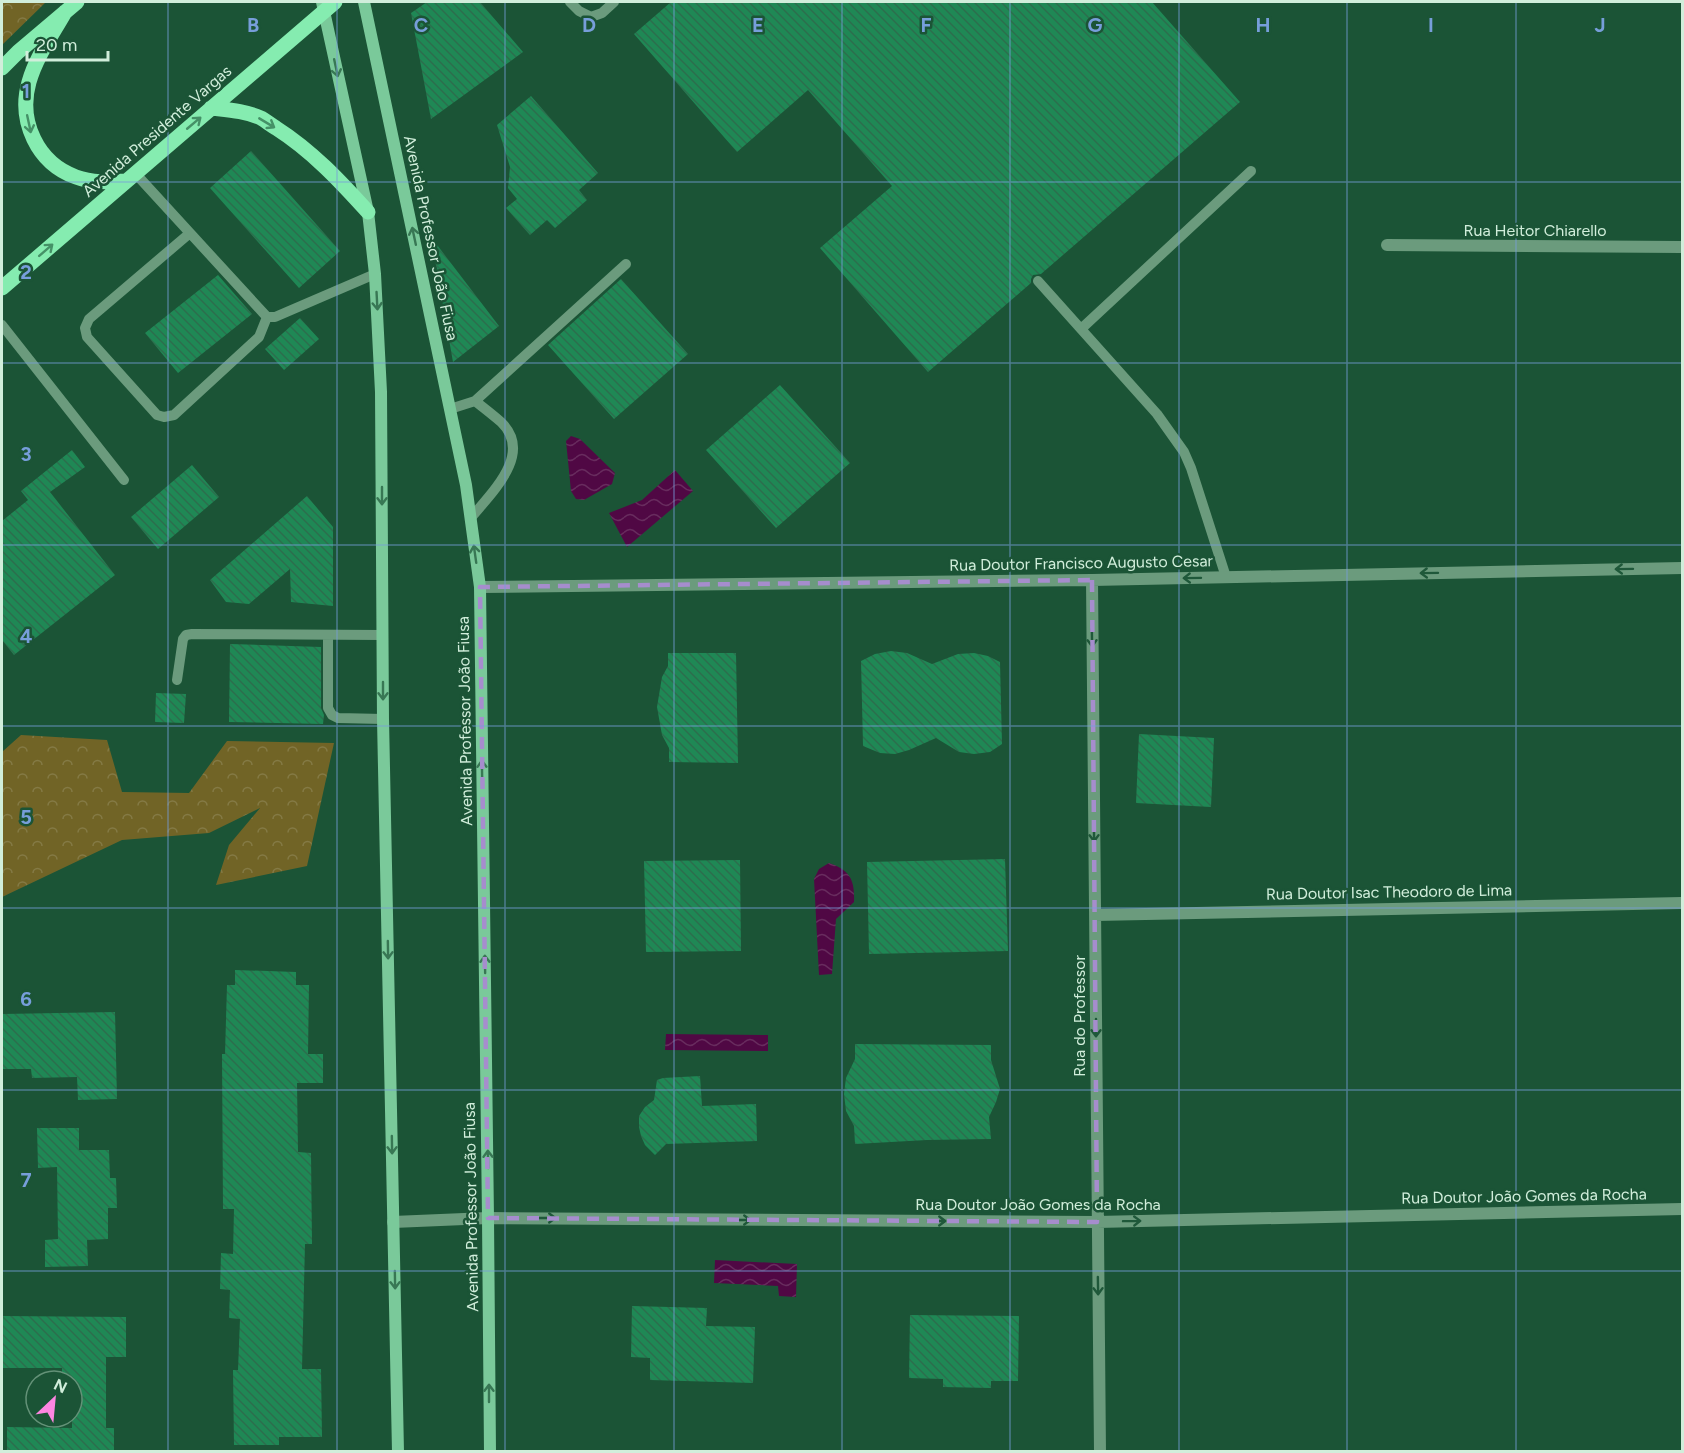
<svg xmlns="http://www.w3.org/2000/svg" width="1684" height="1453" font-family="Figtree,sans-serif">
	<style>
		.park { fill: url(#park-crowns) }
		.water { fill: url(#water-waves) }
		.building { fill: url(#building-back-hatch) }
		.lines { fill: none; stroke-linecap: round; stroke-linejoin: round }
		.lane { stroke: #6b9b7d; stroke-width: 10 }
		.street { stroke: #6b9b7d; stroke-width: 12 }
		.secondary { stroke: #7ac99a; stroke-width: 12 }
		.primary { stroke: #85ecb0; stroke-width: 15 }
		.oneway { stroke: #387754 }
		.oneway2 { stroke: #459167 }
		.oneway3 { stroke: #1f583a }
		.marked { fill: none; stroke: #a68dcd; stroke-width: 4.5; stroke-dasharray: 12 8; stroke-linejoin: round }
		.grid { fill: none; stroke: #779eda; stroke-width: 1.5; stroke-opacity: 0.55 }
		.labels { text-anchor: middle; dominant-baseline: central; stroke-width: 5; stroke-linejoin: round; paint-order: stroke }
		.street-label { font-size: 16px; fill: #d1eedb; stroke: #1b5436 }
		.grid-label { font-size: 20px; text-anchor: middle; font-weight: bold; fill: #779eda; stroke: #1b5436; stroke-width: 5; stroke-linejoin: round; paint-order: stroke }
	</style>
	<defs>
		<pattern id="park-crowns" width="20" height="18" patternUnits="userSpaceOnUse" patternTransform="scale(1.5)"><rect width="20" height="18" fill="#716426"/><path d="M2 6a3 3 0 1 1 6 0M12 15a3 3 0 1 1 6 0" fill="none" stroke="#847a45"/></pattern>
		<pattern id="water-waves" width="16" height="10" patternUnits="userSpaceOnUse" patternTransform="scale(1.5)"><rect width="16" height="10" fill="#500844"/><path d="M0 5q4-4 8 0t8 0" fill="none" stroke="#682c5e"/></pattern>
		<pattern id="building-back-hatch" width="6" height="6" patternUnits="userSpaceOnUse" patternTransform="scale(1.5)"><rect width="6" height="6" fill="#1f8855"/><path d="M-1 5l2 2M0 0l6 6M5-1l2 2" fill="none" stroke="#2c6e4d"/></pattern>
	</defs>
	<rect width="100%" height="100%" fill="#1b5436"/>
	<path class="park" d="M 2,2 L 46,2 L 2,45 Z
		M 21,735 L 107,740 L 122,792 L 189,793 L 227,741 L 334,743 L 307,866 L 216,885 L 229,845 L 260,808 L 209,833 L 122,840 L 2,897 L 2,752 Z"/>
	<path class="water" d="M 571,436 L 580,439 L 615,473 L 612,484 L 584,500 L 576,499 L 571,491 L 566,441 Z
		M 675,470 L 693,491 L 627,547 L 609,513 L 642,500 Z
		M 829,863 C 850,870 855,880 854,902 L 836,919 L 832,974 L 819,975 L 814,879 L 819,869 Z
		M 666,1034 L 768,1035 L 768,1051 L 665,1050 Z
		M 715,1260 L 797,1264 L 796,1297 L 779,1296 L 778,1286 L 714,1283 Z"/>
	<path class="building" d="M 427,2 L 480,2 L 523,52 L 431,119 L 411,13 Z
		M 671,2 L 1152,2 L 1240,102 L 1041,274 L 1033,275 L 1031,279 L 1031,283 L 928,372 L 820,248 L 892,186 L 808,90 L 737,152 L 634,34 Z
		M 531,96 L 598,173 L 579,190 L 587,200 L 555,228 L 547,220 L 530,235 L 506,208 L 517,199 L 508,188 L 510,167 L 497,125 Z
		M 251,151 L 340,251 L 299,288 L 210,188 Z
		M 431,237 L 499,326 L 453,362 Z
		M 218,275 L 252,314 L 178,373 L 145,333 Z
		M 621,279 L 688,354 L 614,419 L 548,345 Z
		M 300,318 L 319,339 L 284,370 L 265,349 Z
		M 780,385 L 850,463 L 776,528 L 706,450 Z
		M 72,450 L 85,467 L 50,492 L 115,575 L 14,655 L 2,640 L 2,521 L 28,500 L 21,491 Z
		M 192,465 L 219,497 L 158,549 L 131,517 Z
		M 307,496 L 333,527 L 333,606 L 291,602 L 290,569 L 249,604 L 226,602 L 210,580 Z
		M 230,644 L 321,647 L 321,708 L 324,715 L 323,724 L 229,722 Z
		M 891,651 L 907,653 L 932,664 L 958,654 L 974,653 L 988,656 L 1000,662 L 1002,744 L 990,752 L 974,754 L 959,752 L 936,738 L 909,750 L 895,754 L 880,753 L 863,746 L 861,661 L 875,654 Z
		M 668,653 L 736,653 L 738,763 L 669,762 L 669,748 L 662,735 L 657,707 L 662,677 L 668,666 Z
		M 156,693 L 186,694 L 184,723 L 155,722 Z
		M 1139,734 L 1214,738 L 1211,807 L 1136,803 Z
		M 1005,859 L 1008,951 L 869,954 L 867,862 Z
		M 740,860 L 741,951 L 646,952 L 644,861 Z
		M 235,970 L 296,972 L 296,985 L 309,985 L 308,1054 L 323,1054 L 323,1083 L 297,1083 L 298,1152 L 311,1153 L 312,1244 L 305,1244 L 302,1369 L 321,1369 L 322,1437 L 279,1437 L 279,1445 L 234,1445 L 233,1370 L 238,1370 L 240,1319 L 229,1318 L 230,1290 L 220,1289 L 221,1253 L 233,1254 L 234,1209 L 223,1209 L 222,1054 L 225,1054 L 227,985 L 235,985 Z
		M 115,1012 L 117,1099 L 78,1100 L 77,1077 L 32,1078 L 31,1069 L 2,1069 L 2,1014 Z
		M 855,1044 L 991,1045 L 991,1060 L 1000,1089 L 996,1102 L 989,1117 L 991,1139 L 927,1140 L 855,1144 L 854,1126 L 846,1111 L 844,1094 L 846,1078 L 855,1059 Z
		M 700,1076 L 702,1106 L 756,1104 L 757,1141 L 666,1144 L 655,1155 L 645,1145 L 641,1136 L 639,1127 L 639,1116 L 645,1107 L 654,1100 L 657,1080 L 663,1078 Z
		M 37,1128 L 79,1128 L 79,1150 L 109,1150 L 110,1178 L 116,1178 L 117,1208 L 108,1208 L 108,1239 L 87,1240 L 88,1266 L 45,1267 L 45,1240 L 58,1239 L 57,1167 L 38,1168 Z
		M 632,1306 L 707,1308 L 706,1326 L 755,1327 L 753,1383 L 650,1380 L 650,1358 L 631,1357 Z
		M 910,1315 L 1019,1316 L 1018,1381 L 991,1381 L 991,1388 L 943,1387 L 943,1379 L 909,1378 Z
		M 2,1316 L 126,1317 L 126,1357 L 106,1357 L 106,1428 L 114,1428 L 114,1452 L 7,1452 L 7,1427 L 72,1428 L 72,1381 L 62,1381 L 62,1368 L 2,1368 Z"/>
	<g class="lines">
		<path class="lane" d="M 570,2 L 579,11 L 591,17 L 602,13 L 614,2
			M 135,173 L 267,317 L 275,317 L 375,274
			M 190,233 L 89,319 L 85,328 L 87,337 L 157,415 L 164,417 L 174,415 L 259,337 L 267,317
			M 1038,281 L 1157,414 L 1184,452 L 1191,468 L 1226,577
			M 2,325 L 124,480
			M 1081,329 L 1251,171
			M 475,401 L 626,264
			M 450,409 L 475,401 C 484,408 493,415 501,422 C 534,454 491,493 470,519
			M 328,635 L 328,708 L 332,715 L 338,718 L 383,719
			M 177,680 L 183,639 L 186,635 L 192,634 L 382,635"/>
		<path class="street" d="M 1387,245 L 1682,247
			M 1092,580 L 1100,1452
			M 480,587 L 1092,580 L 1682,568
			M 1095,915 L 1682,903
			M 393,1222 L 488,1218 L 1097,1222 L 1682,1209"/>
		<path class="secondary" d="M 322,2 L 368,212 L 375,274 L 381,392 L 383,719 L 398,1452
			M 364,2 L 466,485 L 480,587 L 488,1218 L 490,1452"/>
		<path class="primary" d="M 65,12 C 52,35 36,57 29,82 C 18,121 37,163 76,177 C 92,183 109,182 126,181
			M 2,68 L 18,52 L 77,2
			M 211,108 C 228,110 245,111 261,118 C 266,121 271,125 276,128 C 312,151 340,181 368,212
			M 2,288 L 335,2"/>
	</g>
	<defs><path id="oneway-shaft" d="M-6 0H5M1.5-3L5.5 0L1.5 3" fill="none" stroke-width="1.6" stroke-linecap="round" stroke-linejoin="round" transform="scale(1.5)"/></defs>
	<g class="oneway">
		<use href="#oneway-shaft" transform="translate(336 68) rotate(78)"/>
		<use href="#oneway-shaft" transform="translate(414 236) rotate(-102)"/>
		<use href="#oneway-shaft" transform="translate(377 301) rotate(87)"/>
		<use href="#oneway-shaft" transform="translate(382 496) rotate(90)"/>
		<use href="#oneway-shaft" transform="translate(475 554) rotate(-98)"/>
		<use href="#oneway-shaft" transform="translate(383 691) rotate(90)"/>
		<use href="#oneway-shaft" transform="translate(482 769) rotate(-91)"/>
		<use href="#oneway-shaft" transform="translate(388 950) rotate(89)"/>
		<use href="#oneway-shaft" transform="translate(485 964) rotate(-91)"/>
		<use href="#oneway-shaft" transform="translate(392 1145) rotate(89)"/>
		<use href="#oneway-shaft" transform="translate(488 1159) rotate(-91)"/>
		<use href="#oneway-shaft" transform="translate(395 1280) rotate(89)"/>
		<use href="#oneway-shaft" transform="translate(489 1393) rotate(-90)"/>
	</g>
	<g class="oneway2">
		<use href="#oneway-shaft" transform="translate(194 123) rotate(-40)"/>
		<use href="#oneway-shaft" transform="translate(267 123) rotate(31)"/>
		<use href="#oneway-shaft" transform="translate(29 124) rotate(78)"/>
		<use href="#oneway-shaft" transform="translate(46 250) rotate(-41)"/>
	</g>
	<g class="oneway3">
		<use href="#oneway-shaft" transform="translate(1624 569) rotate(179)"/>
		<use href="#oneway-shaft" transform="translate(1429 573) rotate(179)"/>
		<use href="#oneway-shaft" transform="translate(1192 578) rotate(179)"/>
		<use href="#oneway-shaft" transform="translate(1092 638) rotate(89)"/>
		<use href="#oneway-shaft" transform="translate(1094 833) rotate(89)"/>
		<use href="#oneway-shaft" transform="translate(1096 1028) rotate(90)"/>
		<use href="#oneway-shaft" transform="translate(547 1218)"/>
		<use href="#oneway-shaft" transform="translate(742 1220)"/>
		<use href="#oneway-shaft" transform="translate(937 1221)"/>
		<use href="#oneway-shaft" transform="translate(1132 1221) rotate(-1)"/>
		<use href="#oneway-shaft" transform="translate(1098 1286) rotate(89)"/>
	</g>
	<path class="marked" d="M 1092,580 L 1097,1222 L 488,1218 L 480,587 Z"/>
	<path class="grid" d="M 168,2 L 168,1452M 337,2 L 337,1452M 505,2 L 505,1452M 674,2 L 674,1452M 842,2 L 842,1452M 1010,2 L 1010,1452M 1179,2 L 1179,1452M 1347,2 L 1347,1452M 1516,2 L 1516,1452M 2,182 L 1682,182M 2,363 L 1682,363M 2,545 L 1682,545M 2,726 L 1682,726M 2,908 L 1682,908M 2,1090 L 1682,1090M 2,1271 L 1682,1271"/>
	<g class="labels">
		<g class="street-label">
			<text transform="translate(157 131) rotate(-41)">Avenida Presidente Vargas</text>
			<text x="1535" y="230">Rua Heitor Chiarello</text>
			<text transform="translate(431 238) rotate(78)">Avenida Professor João Fiusa</text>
			<text transform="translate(1081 563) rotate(-1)">Rua Doutor Francisco Augusto Cesar</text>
			<text transform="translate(465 721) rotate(-91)">Avenida Professor João Fiusa</text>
			<text transform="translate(1389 892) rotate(-1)">Rua Doutor Isac Theodoro de Lima</text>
			<text transform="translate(1079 1016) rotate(-90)">Rua do Professor</text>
			<text transform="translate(1524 1196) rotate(-1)">Rua Doutor João Gomes da Rocha</text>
			<text x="1038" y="1204">Rua Doutor João Gomes da Rocha</text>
			<text transform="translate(471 1207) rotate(-91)">Avenida Professor João Fiusa</text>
		</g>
	</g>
	<g class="grid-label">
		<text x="253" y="32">B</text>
		<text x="421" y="32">C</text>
		<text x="589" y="32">D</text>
		<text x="758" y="32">E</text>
		<text x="926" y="32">F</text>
		<text x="1095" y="32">G</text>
		<text x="1263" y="32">H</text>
		<text x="1431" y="32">I</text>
		<text x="1600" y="32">J</text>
		<text x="26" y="98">1</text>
		<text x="26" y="279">2</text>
		<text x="26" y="461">3</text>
		<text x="26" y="643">4</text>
		<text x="26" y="824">5</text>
		<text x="26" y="1006">6</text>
		<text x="26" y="1187">7</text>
	</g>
	<rect width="1684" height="1453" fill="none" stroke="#d1eedb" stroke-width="6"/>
	<g transform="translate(54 1399) rotate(26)"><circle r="28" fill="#1b5436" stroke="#649278" stroke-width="1.5"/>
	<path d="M0-4.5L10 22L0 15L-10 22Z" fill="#fd86e1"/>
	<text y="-9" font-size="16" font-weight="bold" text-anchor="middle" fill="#d1eedb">N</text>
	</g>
	<path d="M27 51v9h81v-9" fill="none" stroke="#d1eedb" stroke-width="3"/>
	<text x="36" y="51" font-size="18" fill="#d1eedb" stroke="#1b5436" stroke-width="4.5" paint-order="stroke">20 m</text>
</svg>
